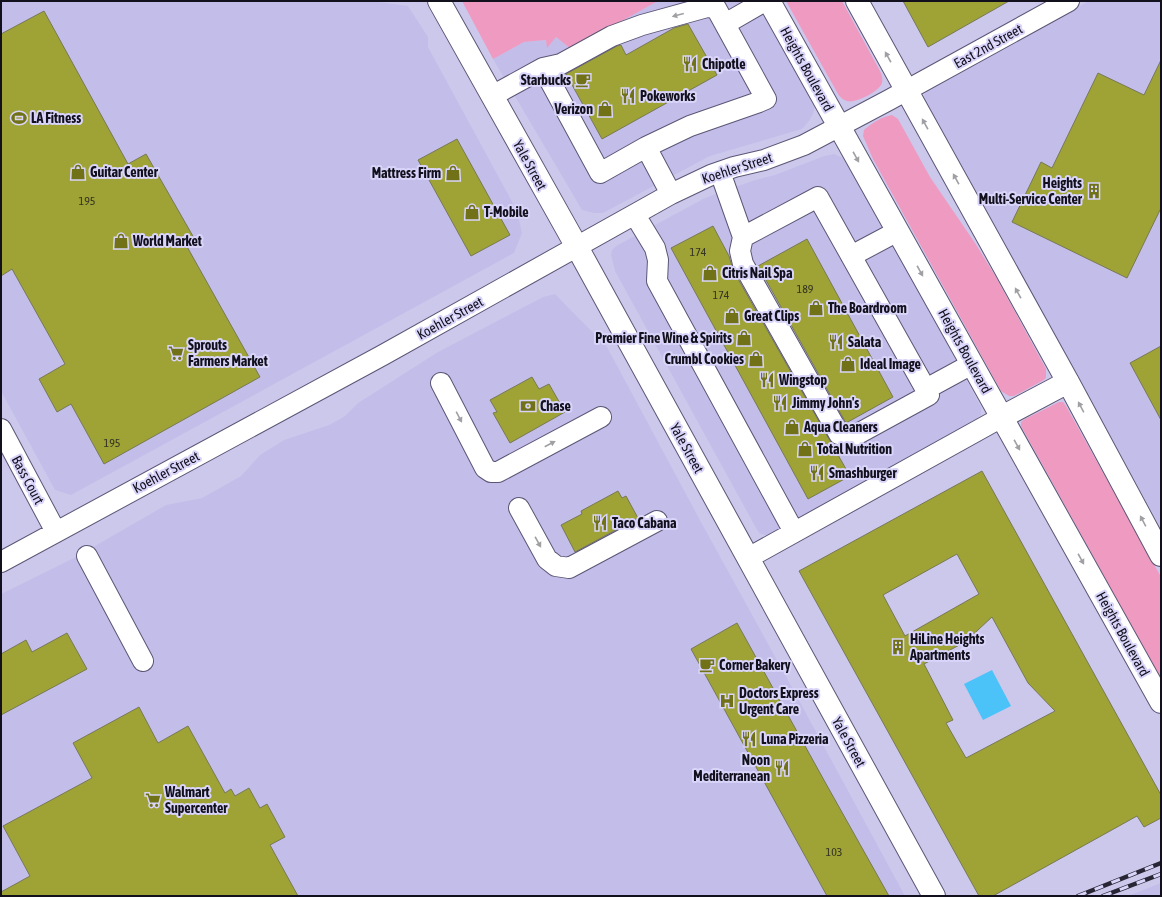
<svg xmlns="http://www.w3.org/2000/svg" width="1162" height="897" font-family="'Asap Condensed',sans-serif">
	<style>
		.built { fill: #c3bee9 }
		.green { fill: #ef9ac1 }
		.water { fill: #4bc3f8 }
		.building { fill: #9fa235; stroke: #777956; fill-rule: evenodd }
		.lines { fill: none; stroke-linecap: round; stroke-linejoin: round }
		.minor-casing { stroke: #5b5675; stroke-width: 22 }
		.major-casing { stroke: #5b5675; stroke-width: 24 }
		.minor { stroke: #fff; stroke-width: 20 }
		.major { stroke: #fff; stroke-width: 22 }
		.rail-casing { stroke: #282534; stroke-width: 4.5 }
		.rail { stroke: #d9d5fa; stroke-width: 3; stroke-dasharray: 9; stroke-linecap: butt }
		.oneway { fill: #a09fa4 }
		.labels { text-anchor: middle; dominant-baseline: central; stroke-width: 4; stroke-linejoin: round; paint-order: stroke }
		.number-label { font-size: 12px; fill: #353422 }
		.street-label { font-size: 14px; fill: #12101c; stroke: #d9d5fa }
		.poi-label { font-size: 14px; font-weight: bold; fill: #12101c; stroke: #d9d5fa; text-anchor: start }
	</style>
	<rect width="100%" height="100%" fill="#ccc8ec"/>
	<path class="built" d="M 1,1 L 371,1 L 408,6 L 428,37 L 428,47 L 517,211 L 522,233 L 514,253 L 71,495 L 55,490 L 1,391 Z
		M 658,1 L 755,1 L 813,98 L 815,106 L 813,114 L 809,121 L 802,129 L 710,156 L 603,213 L 594,213 L 582,210 L 493,59 L 524,42 L 546,40 L 547,47 L 556,37 L 571,49 Z
		M 1089,1 L 1161,1 L 1161,528 L 925,101 L 924,97 L 926,92 L 932,87 Z
		M 834,154 L 843,158 L 851,165 L 981,407 L 981,414 L 976,421 L 771,535 L 764,535 L 759,533 L 756,528 L 615,271 L 611,255 L 612,250 L 616,246 L 705,198 L 755,180 L 775,175 L 824,156 Z
		M 555,294 L 607,347 L 701,522 L 795,693 L 905,896 L 1,896 L 1,594 L 74,558 L 166,505 L 202,498 L 241,476 L 260,455 L 284,440 L 329,425 L 345,416 L 358,403 L 438,352 L 543,297 Z
		M 1161,883 L 1161,896 L 1128,896 Z"/>
	<path class="green" d="M 462,1 L 658,1 L 571,49 L 556,37 L 547,48 L 546,40 L 524,42 L 493,59 Z
		M 786,1 L 842,1 L 880,71 C 882,75 883,79 882,83 C 880,91 855,104 847,101 C 843,100 840,97 838,94 Z
		M 892,115 L 898,119 L 930,177 L 975,243 L 996,277 L 1046,369 L 1046,378 L 1042,381 L 1014,396 L 1009,396 L 1001,391 L 873,159 L 863,136 L 864,130 C 872,123 881,117 892,115 Z
		M 1059,402 L 1063,402 L 1066,406 L 1161,577 L 1161,679 L 1021,426 L 1021,422 L 1025,419 Z"/>
	<path class="water" d="M 992,670 L 1011,706 L 983,720 L 964,684 Z"/>
	<path class="building" d="M 903,1 L 1009,1 L 928,47 Z
		M 44,11 L 128,164 L 146,154 L 194,238 L 185,243 L 260,377 L 104,464 L 71,404 L 57,412 L 39,379 L 65,364 L 12,269 L 1,276 L 1,34 Z
		M 688,24 L 717,75 L 602,139 L 566,74 L 617,46 L 621,45 L 626,55 L 674,28 Z
		M 1161,60 L 1161,208 L 1127,278 L 1012,222 L 1041,162 L 1052,168 L 1098,73 L 1144,95 Z
		M 457,139 L 510,235 L 471,256 L 418,160 Z
		M 713,226 L 729,256 L 733,270 L 850,476 L 808,499 L 671,248 Z
		M 807,239 L 893,397 L 846,423 L 758,266 Z
		M 1161,346 L 1161,420 L 1130,363 Z
		M 532,377 L 539,389 L 549,384 L 565,412 L 510,443 L 493,413 L 497,412 L 490,400 Z
		M 982,471 L 1161,795 L 1161,818 L 1144,827 L 1137,816 L 993,896 L 979,896 L 799,571 ZM 957,554 L 979,594 L 905,636 L 883,595 ZM 992,617 L 1028,683 L 1055,711 L 966,758 L 946,723 L 953,720 L 924,664 L 965,642 Z
		M 618,491 L 622,498 L 626,496 L 638,518 L 575,552 L 561,525 L 582,514 L 581,511 Z
		M 737,623 L 825,782 L 889,896 L 827,896 L 691,649 Z
		M 67,633 L 87,669 L 1,715 L 1,654 L 26,640 L 32,652 Z
		M 139,707 L 158,743 L 188,726 L 225,793 L 231,789 L 235,796 L 249,788 L 260,808 L 267,804 L 285,837 L 270,845 L 298,896 L 1,896 L 1,892 L 30,876 L 3,826 L 92,778 L 73,743 Z"/>
	<g class="lines">
		<g class="minor-casing">
			<path id="minor" d="M 725,24 L 765,1
				M 492,96 L 543,68 L 600,173 L 646,147 L 690,126 L 759,102 L 766,99 L 716,8 L 707,7 L 642,25 L 612,36 L 561,64 L 543,68
				M 646,147 L 671,194
				M 720,172 L 743,237 L 818,197 L 929,395 L 854,436 L 839,434 L 743,264 L 740,251 L 743,237
				M 635,215 L 655,248 L 658,260 L 657,281 L 794,532
				M 851,256 L 898,231
				M 441,383 L 485,468 L 491,472 L 498,472 L 601,417
				M 926,389 L 972,364
				M 1,429 L 56,532
				M 519,508 L 547,559 L 556,566 L 569,568 L 657,521
				M 87,556 L 143,661
				M 748,558 L 1002,417
				M 1,562 L 383,355 L 671,194 L 711,175 L 734,167 L 764,160 L 804,145 L 889,100 L 1069,1"/>
		</g>
		<g class="major-casing">
			<path id="major" d="M 439,1 L 577,247 L 934,896
				M 769,1 L 1161,702
				M 857,1 L 1068,382 L 1161,555
				M 1002,417 L 1068,382"/>
		</g>
		<use href="#minor" class="minor"/>
		<use href="#major" class="major"/>
		<g class="rail-casing">
			<path id="rail" d="M 1078,896 L 1161,863
				M 1103,896 L 1161,874"/>
		</g>
		<use href="#rail" class="rail"/>
	</g>
	<defs><path id="oneway-solid" d="M-6-.8H1V-3.2L6.5 0L1 3.2V.8H-6Z"/></defs>
	<g class="oneway">
		<use href="#oneway-solid" transform="translate(678 15) rotate(165)"/>
		<use href="#oneway-solid" transform="translate(888 57) rotate(-119)"/>
		<use href="#oneway-solid" transform="translate(925 124) rotate(-119)"/>
		<use href="#oneway-solid" transform="translate(856 157) rotate(61)"/>
		<use href="#oneway-solid" transform="translate(956 179) rotate(-119)"/>
		<use href="#oneway-solid" transform="translate(920 271) rotate(61)"/>
		<use href="#oneway-solid" transform="translate(1018 293) rotate(-119)"/>
		<use href="#oneway-solid" transform="translate(1081 407) rotate(-118)"/>
		<use href="#oneway-solid" transform="translate(459 417) rotate(62)"/>
		<use href="#oneway-solid" transform="translate(550 444) rotate(-28)"/>
		<use href="#oneway-solid" transform="translate(1017 445) rotate(61)"/>
		<use href="#oneway-solid" transform="translate(1143 521) rotate(-118)"/>
		<use href="#oneway-solid" transform="translate(538 542) rotate(61)"/>
		<use href="#oneway-solid" transform="translate(1081 559) rotate(61)"/>
	</g>
	<defs>
		<g id="restaurant-bare" transform="scale(1.2)"><path d="M-5-6h1v4h1v-4h1v4h1v-4h1v5L-1.5 .5V6h-2V.5L-5-1ZM5-6V6H3V1.5H1.5Q1.5-4 5-6Z" fill="#717218" stroke="#d9d5fa" stroke-width="2.5" paint-order="stroke"/></g>
		<g id="cafe-bare" transform="scale(1.2)"><path d="M-5.5-4.5H6V0H3Q3 3.5 0 3.5H-2.5Q-5.5 3.5-5.5 0ZM3-3.2v2h1.7v-2ZM-6 4.5H4V6H-6Z" fill="#717218" stroke="#d9d5fa" stroke-width="2.5" paint-order="stroke"/></g>
		<g id="shop-bare" transform="scale(1.2)"><path d="M-5-2.5h2.3a2.7 3.5 0 0 1 5.4 0H5L5.5 6h-11ZM-1.5-2.5h3a1.5 2.3 0 0 0-3 0Z" fill="#717218" stroke="#d9d5fa" stroke-width="2.5" paint-order="stroke"/></g>
		<g id="stadium-bare" transform="scale(1.2)"><path d="M0-5a6.5 5 0 1 0 0 10a6.5 5 0 1 0 0-10ZM-3.5-1.8h7v3.6h-7Z" fill="#717218" stroke="#d9d5fa" stroke-width="2.5" paint-order="stroke"/></g>
		<g id="building-bare" transform="scale(1.2)"><path d="M-4-6H4V6H1V3H-1V6H-4ZM-2.5-4.3h1.7v1.8h-1.7ZM.8-4.3h1.7v1.8H.8ZM-2.5-1h1.7V.8h-1.7ZM.8-1h1.7V.8H.8Z" fill="#717218" stroke="#d9d5fa" stroke-width="2.5" paint-order="stroke"/></g>
		<g id="supermarket-bare" transform="scale(1.2)"><path d="M-6-5.5h2.5l.6 2H6L4.5 2H-2.5L-4.4-4H-6ZM-1.5 3.2a1.3 1.3 0 1 0 .1 0ZM3 3.2a1.3 1.3 0 1 0 .1 0Z" fill="#717218" stroke="#d9d5fa" stroke-width="2.5" paint-order="stroke"/></g>
		<g id="bank-bare" transform="scale(1.2)"><path d="M-6-4H6V4H-6ZM0-2.3a2.3 2.3 0 1 0 0 4.6a2.3 2.3 0 1 0 0-4.6Z" fill="#717218" stroke="#d9d5fa" stroke-width="2.5" paint-order="stroke"/></g>
		<g id="hospital-bare" transform="scale(1.2)"><path d="M-5-5h3v3.5h4V-5h3V5h-3V1.5h-4V5h-3Z" fill="#717218" stroke="#d9d5fa" stroke-width="2.5" paint-order="stroke"/></g>
	</defs>
	<g fill-rule="evenodd">
		<use href="#restaurant-bare" x="690" y="64"/>
		<use href="#cafe-bare" x="583" y="80"/>
		<use href="#restaurant-bare" x="628" y="96"/>
		<use href="#shop-bare" x="605" y="109"/>
		<use href="#stadium-bare" x="19" y="118"/>
		<use href="#shop-bare" x="78" y="172"/>
		<use href="#shop-bare" x="453" y="173"/>
		<use href="#building-bare" x="1094" y="191"/>
		<use href="#shop-bare" x="472" y="212"/>
		<use href="#shop-bare" x="121" y="241"/>
		<use href="#shop-bare" x="710" y="273"/>
		<use href="#shop-bare" x="816" y="308"/>
		<use href="#shop-bare" x="732" y="316"/>
		<use href="#shop-bare" x="744" y="338"/>
		<use href="#restaurant-bare" x="836" y="342"/>
		<use href="#supermarket-bare" x="176" y="353"/>
		<use href="#shop-bare" x="756" y="359"/>
		<use href="#shop-bare" x="848" y="364"/>
		<use href="#restaurant-bare" x="767" y="380"/>
		<use href="#restaurant-bare" x="780" y="403"/>
		<use href="#bank-bare" x="528" y="406"/>
		<use href="#shop-bare" x="792" y="427"/>
		<use href="#shop-bare" x="805" y="449"/>
		<use href="#restaurant-bare" x="817" y="473"/>
		<use href="#restaurant-bare" x="600" y="523"/>
		<use href="#building-bare" x="898" y="647"/>
		<use href="#cafe-bare" x="707" y="665"/>
		<use href="#hospital-bare" x="727" y="701"/>
		<use href="#restaurant-bare" x="749" y="739"/>
		<use href="#restaurant-bare" x="782" y="768"/>
		<use href="#supermarket-bare" x="153" y="800"/>
	</g>
	<g class="labels">
		<g class="number-label">
			<text x="87" y="201">195</text>
			<text x="698" y="252">174</text>
			<text x="805" y="289">189</text>
			<text x="721" y="295">174</text>
			<text x="112" y="443">195</text>
			<text x="834" y="852">103</text>
		</g>
		<g class="street-label">
			<text transform="translate(988 46) rotate(-29)">East 2nd Street</text>
			<text transform="translate(807 69) rotate(61)">Heights Boulevard</text>
			<text transform="translate(530 165) rotate(61)">Yale Street</text>
			<text transform="translate(737 168) rotate(-18)">Koehler Street</text>
			<text transform="translate(450 318) rotate(-29)">Koehler Street</text>
			<text transform="translate(965 351) rotate(61)">Heights Boulevard</text>
			<text transform="translate(687 448) rotate(61)">Yale Street</text>
			<text transform="translate(166 472) rotate(-28)">Koehler Street</text>
			<text transform="translate(28 480) rotate(62)">Bass Court</text>
			<text transform="translate(1123 634) rotate(61)">Heights Boulevard</text>
			<text transform="translate(849 742) rotate(61)">Yale Street</text>
		</g>
		<g class="poi-label">
			<text x="702" y="64">Chipotle</text>
			<text x="571" y="80" text-anchor="end">Starbucks</text>
			<text x="640" y="96">Pokeworks</text>
			<text x="593" y="109" text-anchor="end">Verizon</text>
			<text x="31" y="118">LA Fitness</text>
			<text x="90" y="172">Guitar Center</text>
			<text x="441" y="173" text-anchor="end">Mattress Firm</text>
			<text x="1082" y="183" text-anchor="end">Heights<tspan x="1082" dy="16">Multi-Service Center</tspan></text>
			<text x="484" y="212">T-Mobile</text>
			<text x="133" y="241">World Market</text>
			<text x="722" y="273">Citris Nail Spa</text>
			<text x="828" y="308">The Boardroom</text>
			<text x="744" y="316">Great Clips</text>
			<text x="732" y="338" text-anchor="end">Premier Fine Wine &amp; Spirits</text>
			<text x="848" y="342">Salata</text>
			<text x="188" y="345">Sprouts<tspan x="188" dy="16">Farmers Market</tspan></text>
			<text x="744" y="359" text-anchor="end">Crumbl Cookies</text>
			<text x="860" y="364">Ideal Image</text>
			<text x="779" y="380">Wingstop</text>
			<text x="792" y="403">Jimmy John's</text>
			<text x="540" y="406">Chase</text>
			<text x="804" y="427">Aqua Cleaners</text>
			<text x="817" y="449">Total Nutrition</text>
			<text x="829" y="473">Smashburger</text>
			<text x="612" y="523">Taco Cabana</text>
			<text x="910" y="639">HiLine Heights<tspan x="910" dy="16">Apartments</tspan></text>
			<text x="719" y="665">Corner Bakery</text>
			<text x="739" y="693">Doctors Express<tspan x="739" dy="16">Urgent Care</tspan></text>
			<text x="761" y="739">Luna Pizzeria</text>
			<text x="770" y="760" text-anchor="end">Noon<tspan x="770" dy="16">Mediterranean</tspan></text>
			<text x="165" y="792">Walmart<tspan x="165" dy="16">Supercenter</tspan></text>
		</g>
	</g>
	<rect width="1162" height="897" fill="none" stroke="#12101c" stroke-width="4"/>
</svg>
